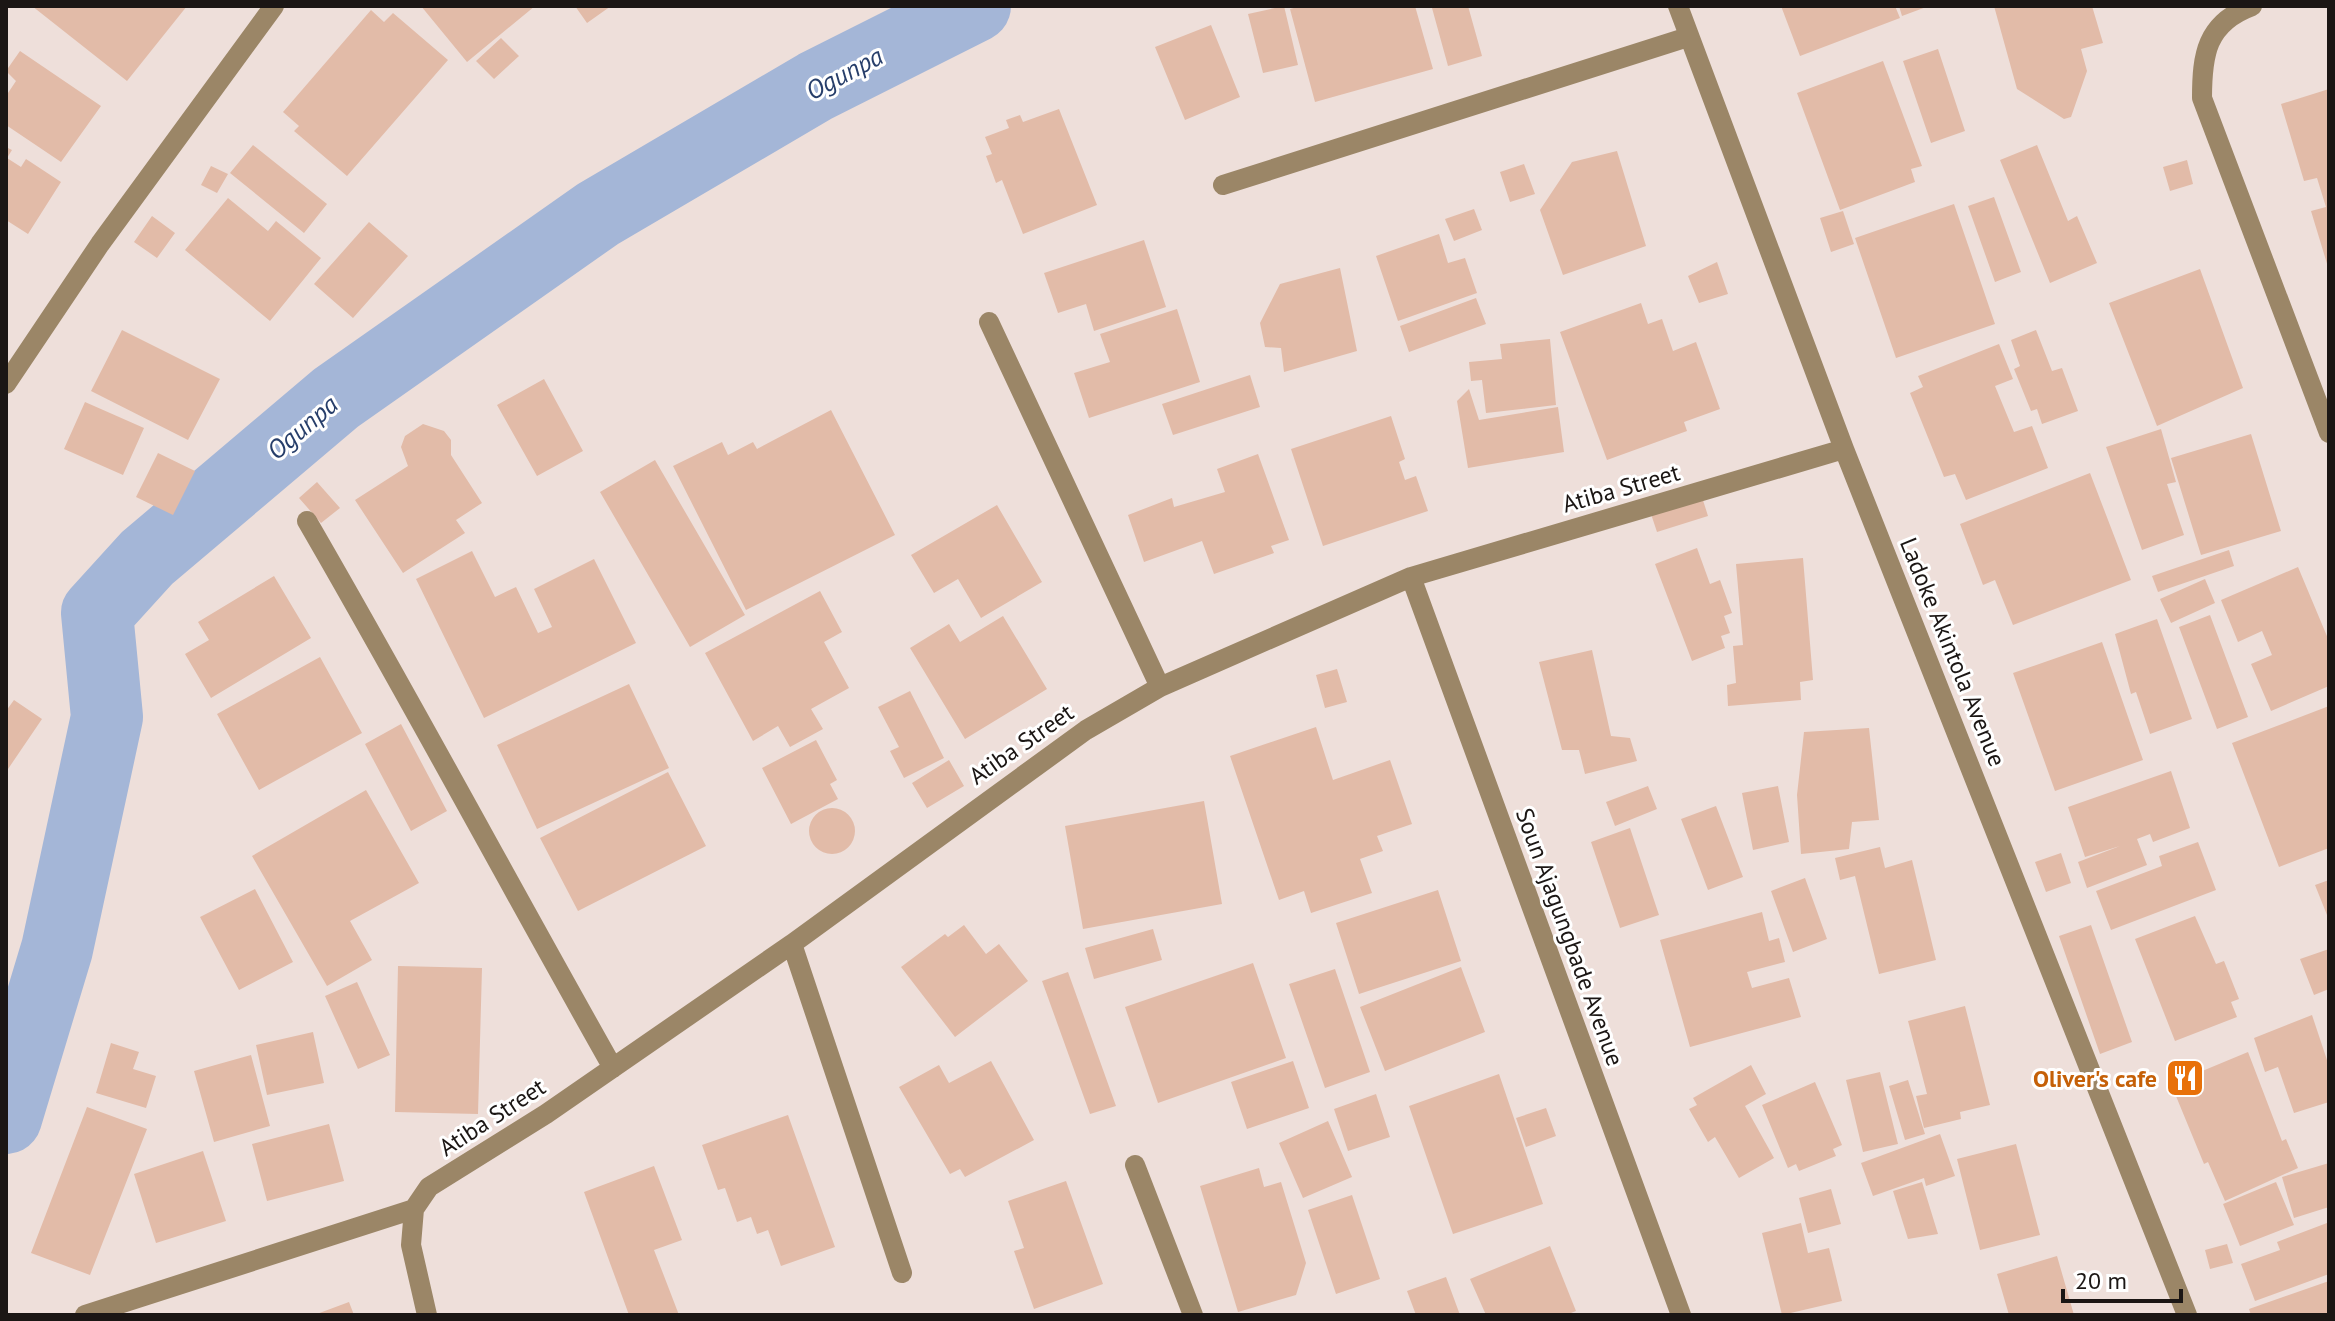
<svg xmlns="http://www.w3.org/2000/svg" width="2335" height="1321" font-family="'PT Sans',sans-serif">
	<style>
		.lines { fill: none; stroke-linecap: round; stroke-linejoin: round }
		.river { stroke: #a4b6d7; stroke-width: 72 }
		.building { fill: #e2bba8 }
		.minor { stroke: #9b8667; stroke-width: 20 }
		.labels { text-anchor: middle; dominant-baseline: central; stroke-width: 6; stroke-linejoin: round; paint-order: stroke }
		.street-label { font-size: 24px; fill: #1b1614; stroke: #fff }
		.food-label { font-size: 24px; font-weight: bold; fill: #c56008; stroke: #fff; text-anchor: end }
		.water-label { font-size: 26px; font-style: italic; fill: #273e6a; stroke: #fff }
	</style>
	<rect width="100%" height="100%" fill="#eedfda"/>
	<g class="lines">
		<path class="river" d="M 6,1118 L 57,949 L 107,717 L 97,613 L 147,558 L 336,398 L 598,214 L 816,86 L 975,6"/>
	</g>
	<path class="building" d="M 32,6 L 187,6 L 127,81 Z
		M 421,6 L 535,6 L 467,62 Z
		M 575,6 L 611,6 L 587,23 Z
		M 1284,6 L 1298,65 L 1263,73 L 1248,14 Z
		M 1301,6 L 1415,6 L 1433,69 L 1315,102 L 1290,9 Z
		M 1439,6 L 1468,6 L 1482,56 L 1448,66 L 1432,8 Z
		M 1781,6 L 1895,6 L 1900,18 L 1800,56 Z
		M 1899,6 L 1929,6 L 1902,16 Z
		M 1994,6 L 2092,6 L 2103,43 L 2081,49 L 2087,71 L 2071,117 L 2064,119 L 2017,89 Z
		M 371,10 L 384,22 L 393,13 L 448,60 L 347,176 L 294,131 L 299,126 L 283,112 Z
		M 1211,25 L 1240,97 L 1185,120 L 1155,47 Z
		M 501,38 L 519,56 L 494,79 L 476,61 Z
		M 1938,49 L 1965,131 L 1931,143 L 1903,61 Z
		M 20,51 L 101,106 L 61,162 L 6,125 L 6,96 L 16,81 L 6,71 Z
		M 1883,61 L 1922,166 L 1911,169 L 1915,182 L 1840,210 L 1797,93 Z
		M 2329,89 L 2329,267 L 2328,267 L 2311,211 L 2326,207 L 2317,178 L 2304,181 L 2281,104 Z
		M 1059,109 L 1097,205 L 1023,234 L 1002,180 L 996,183 L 986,156 L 992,154 L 985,137 L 1009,128 L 1006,120 L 1020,115 L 1023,122 Z
		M 253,145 L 327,204 L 304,233 L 230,173 Z
		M 2037,145 L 2068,221 L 2077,216 L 2097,263 L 2050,283 L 2000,160 Z
		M 6,147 L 12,150 L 7,158 L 21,167 L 26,159 L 61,182 L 28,234 L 6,220 Z
		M 1617,151 L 1646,246 L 1563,275 L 1540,210 L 1572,162 Z
		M 2187,160 L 2193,184 L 2170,191 L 2163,167 Z
		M 1524,164 L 1535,194 L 1510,202 L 1500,172 Z
		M 211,166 L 228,174 L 217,193 L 201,185 Z
		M 1994,197 L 2021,272 L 1995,282 L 1968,206 Z
		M 228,198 L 268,231 L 276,221 L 321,258 L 270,321 L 185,250 Z
		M 1954,204 L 1995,324 L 1896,358 L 1855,238 Z
		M 1474,209 L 1482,230 L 1454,241 L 1445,219 Z
		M 1843,211 L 1854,244 L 1831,252 L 1820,218 Z
		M 152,216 L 175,233 L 157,258 L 134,242 Z
		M 369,222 L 408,256 L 353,318 L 314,284 Z
		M 1439,234 L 1448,263 L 1465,258 L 1477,293 L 1398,321 L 1376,256 Z
		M 1144,240 L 1166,307 L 1094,331 L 1086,304 L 1058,313 L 1044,273 Z
		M 1717,262 L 1728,294 L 1699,303 L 1688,276 Z
		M 1340,268 L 1357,351 L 1284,372 L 1281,348 L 1265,347 L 1260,323 L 1280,284 Z
		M 2200,269 L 2243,388 L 2157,426 L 2109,303 Z
		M 1476,298 L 1486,324 L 1409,352 L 1400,326 Z
		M 1641,303 L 1648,324 L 1662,319 L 1673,351 L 1696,342 L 1720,409 L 1684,422 L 1687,431 L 1607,460 L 1560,332 Z
		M 1177,309 L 1200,382 L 1089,418 L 1074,373 L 1110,362 L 1100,334 Z
		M 122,330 L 220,379 L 188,440 L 91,391 Z
		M 2036,330 L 2052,371 L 2062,368 L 2078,411 L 2042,424 L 2037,409 L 2031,411 L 2014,369 L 2020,366 L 2011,340 Z
		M 1550,339 L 1556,405 L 1486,413 L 1482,380 L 1471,381 L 1469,362 L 1502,359 L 1500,344 Z
		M 1999,344 L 2013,379 L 1995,386 L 2014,432 L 2032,426 L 2048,468 L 1966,500 L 1955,474 L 1944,477 L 1910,393 L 1923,387 L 1918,376 Z
		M 1250,375 L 1260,407 L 1173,435 L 1162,404 Z
		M 544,379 L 583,451 L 537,476 L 497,405 Z
		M 1469,389 L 1479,420 L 1558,407 L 1564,452 L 1468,468 L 1457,401 Z
		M 85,402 L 144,428 L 123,475 L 64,449 Z
		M 831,410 L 895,535 L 746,610 L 673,466 L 722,442 L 728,455 L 753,442 L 757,449 Z
		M 1391,416 L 1405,459 L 1399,462 L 1405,480 L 1416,476 L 1428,511 L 1323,546 L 1291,449 Z
		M 423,424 L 444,431 L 451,440 L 451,455 L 482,503 L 456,520 L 465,533 L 403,573 L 355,500 L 408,466 L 401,447 L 405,436 Z
		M 2161,429 L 2176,482 L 2167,484 L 2184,535 L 2142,550 L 2106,447 Z
		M 2251,434 L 2281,531 L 2201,555 L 2171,458 Z
		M 158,453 L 195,471 L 173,515 L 136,497 Z
		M 1258,454 L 1289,540 L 1271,546 L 1274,553 L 1214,574 L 1202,541 L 1144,562 L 1128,515 L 1172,498 L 1174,507 L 1225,492 L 1217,469 Z
		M 655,460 L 745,615 L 690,647 L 600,492 Z
		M 2090,473 L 2131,580 L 2013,625 L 1995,580 L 1983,585 L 1960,524 Z
		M 317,482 L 340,508 L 321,523 L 299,498 Z
		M 1702,497 L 1708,516 L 1657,532 L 1651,514 Z
		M 997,505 L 1042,582 L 981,618 L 958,579 L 934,593 L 911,555 Z
		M 1697,548 L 1710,584 L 1720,580 L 1732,613 L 1724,616 L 1730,633 L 1721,636 L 1725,648 L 1692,661 L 1655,564 Z
		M 2229,550 L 2234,566 L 2158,592 L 2152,576 Z
		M 472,551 L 495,597 L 516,587 L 538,633 L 552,627 L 534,589 L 594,559 L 636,643 L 484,718 L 416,579 Z
		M 1803,558 L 1813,680 L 1800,682 L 1801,700 L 1728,706 L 1727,685 L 1736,683 L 1733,646 L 1743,645 L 1736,564 Z
		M 2298,567 L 2329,641 L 2329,686 L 2271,711 L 2251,664 L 2272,655 L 2262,631 L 2238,642 L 2221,600 Z
		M 274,576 L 311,638 L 211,698 L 185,654 L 209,640 L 198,622 Z
		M 2205,579 L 2215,603 L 2171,623 L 2160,599 Z
		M 820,591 L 842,632 L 824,642 L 849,688 L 811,709 L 823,729 L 790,747 L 778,726 L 753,741 L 705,653 Z
		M 2210,615 L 2248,717 L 2217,729 L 2179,627 Z
		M 1003,616 L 1047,689 L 965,739 L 910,648 L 949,624 L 960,642 Z
		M 2157,619 L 2192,719 L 2150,734 L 2136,692 L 2131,694 L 2115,634 Z
		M 2102,642 L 2143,760 L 2055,791 L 2013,673 Z
		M 1592,650 L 1611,736 L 1630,738 L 1637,761 L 1585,774 L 1579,750 L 1562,750 L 1539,662 Z
		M 320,657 L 362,733 L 259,790 L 217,714 Z
		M 1337,669 L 1347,702 L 1325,708 L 1316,675 Z
		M 629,684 L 669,768 L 537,829 L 497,745 Z
		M 910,691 L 944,758 L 904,778 L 890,751 L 899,747 L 878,707 Z
		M 14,700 L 42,719 L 6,772 L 6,711 Z
		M 2329,706 L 2329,848 L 2279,867 L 2232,743 Z
		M 401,724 L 447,811 L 411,831 L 365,744 Z
		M 1316,727 L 1333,780 L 1390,760 L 1412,824 L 1377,836 L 1383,851 L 1360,859 L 1372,893 L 1311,913 L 1304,891 L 1279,900 L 1230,756 Z
		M 1869,728 L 1879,820 L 1852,822 L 1849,849 L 1801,854 L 1797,795 L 1804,732 Z
		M 816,740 L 837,780 L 830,784 L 838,799 L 791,824 L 762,768 Z
		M 949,760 L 964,786 L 927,808 L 912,783 Z
		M 2171,771 L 2190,828 L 2153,842 L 2150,834 L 2137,839 L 2147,865 L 2087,888 L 2078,862 L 2120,846 L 2085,857 L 2068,807 Z
		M 668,772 L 706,846 L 578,911 L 540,838 Z
		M 1648,786 L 1657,809 L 1615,826 L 1606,802 Z
		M 1778,786 L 1789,842 L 1753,850 L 1742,793 Z
		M 366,790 L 419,883 L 350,921 L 372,960 L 327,986 L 252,856 Z
		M 1204,801 L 1222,904 L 1083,929 L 1065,826 Z
		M 1716,806 L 1743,877 L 1708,890 L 1681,819 Z
		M809 831a23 23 0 1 1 46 0a23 23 0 1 1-46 0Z
		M 1630,828 L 1659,915 L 1620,928 L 1591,842 Z
		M 2198,842 L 2216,890 L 2111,930 L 2096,891 L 2162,866 L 2159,856 Z
		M 1880,847 L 1885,868 L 1912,860 L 1936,960 L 1879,974 L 1855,876 L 1840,880 L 1835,858 Z
		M 2061,853 L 2071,883 L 2046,892 L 2035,862 Z
		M 1805,878 L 1827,939 L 1793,952 L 1771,891 Z
		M 2329,880 L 2329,920 L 2315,885 Z
		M 255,889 L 293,962 L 239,990 L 200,917 Z
		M 1438,890 L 1461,961 L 1359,994 L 1336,923 Z
		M 1762,912 L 1769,941 L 1779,938 L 1785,962 L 1747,972 L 1752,988 L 1789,978 L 1801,1017 L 1690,1047 L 1660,940 Z
		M 2195,916 L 2216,964 L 2224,961 L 2239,999 L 2231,1002 L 2237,1017 L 2175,1041 L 2135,939 Z
		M 964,925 L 986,954 L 999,944 L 1028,981 L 955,1037 L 901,967 L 945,934 L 948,937 Z
		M 2091,925 L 2132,1042 L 2100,1054 L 2059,936 Z
		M 1153,929 L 1162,960 L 1094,979 L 1085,948 Z
		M 2329,949 L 2329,989 L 2314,995 L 2300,959 Z
		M 1253,963 L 1286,1058 L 1158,1103 L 1125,1007 Z
		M 398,966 L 482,968 L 478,1114 L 395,1112 Z
		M 1461,967 L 1485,1032 L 1385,1071 L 1360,1007 Z
		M 1335,969 L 1370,1072 L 1325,1088 L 1289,984 Z
		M 1068,972 L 1116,1106 L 1090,1114 L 1042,981 Z
		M 357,982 L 390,1055 L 358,1069 L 325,996 Z
		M 1965,1006 L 1990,1105 L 1960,1112 L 1961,1119 L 1924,1128 L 1916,1096 L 1927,1094 L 1908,1021 Z
		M 2312,1015 L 2329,1066 L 2329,1102 L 2294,1113 L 2278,1067 L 2265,1072 L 2254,1038 Z
		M 313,1032 L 324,1083 L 267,1095 L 256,1045 Z
		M 111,1043 L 139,1052 L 133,1069 L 156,1076 L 146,1108 L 96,1093 Z
		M 2248,1052 L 2282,1141 L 2286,1139 L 2298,1168 L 2225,1201 L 2208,1162 L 2204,1164 L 2171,1084 Z
		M 251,1055 L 270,1126 L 214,1142 L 194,1071 Z
		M 991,1061 L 1034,1140 L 965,1177 L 960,1169 L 950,1174 L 899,1087 L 939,1065 L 949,1083 Z
		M 1293,1061 L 1309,1108 L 1247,1129 L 1231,1082 Z
		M 1751,1065 L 1766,1094 L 1745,1106 L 1774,1158 L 1739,1178 L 1715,1137 L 1708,1142 L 1689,1109 L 1697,1105 L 1693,1098 Z
		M 1880,1072 L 1898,1144 L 1863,1152 L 1846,1080 Z
		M 1499,1074 L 1543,1204 L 1453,1234 L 1409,1106 Z
		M 1908,1080 L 1925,1134 L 1905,1140 L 1889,1086 Z
		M 1815,1082 L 1842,1145 L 1833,1149 L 1836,1156 L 1799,1171 L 1796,1164 L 1788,1168 L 1762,1105 Z
		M 1376,1094 L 1390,1137 L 1348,1151 L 1334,1109 Z
		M 87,1107 L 147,1129 L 90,1275 L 31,1253 Z
		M 1546,1108 L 1556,1136 L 1526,1147 L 1516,1118 Z
		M 788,1115 L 835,1247 L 781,1266 L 768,1230 L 757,1234 L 751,1217 L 737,1222 L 725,1188 L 718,1190 L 702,1145 Z
		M 1328,1121 L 1352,1177 L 1303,1198 L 1279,1143 Z
		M 329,1124 L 344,1181 L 267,1201 L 252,1144 Z
		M 1940,1134 L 1955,1176 L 1926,1186 L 1924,1178 L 1873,1196 L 1861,1163 Z
		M 2016,1144 L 2040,1235 L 1980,1250 L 1957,1159 Z
		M 203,1151 L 226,1221 L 156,1243 L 134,1174 Z
		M 2329,1163 L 2329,1207 L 2294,1218 L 2282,1177 Z
		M 654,1166 L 682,1240 L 654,1250 L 679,1315 L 629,1315 L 584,1192 Z
		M 1259,1168 L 1264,1187 L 1281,1182 L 1306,1263 L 1296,1295 L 1238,1312 L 1200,1186 Z
		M 1066,1181 L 1103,1284 L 1034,1309 L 1014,1251 L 1024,1248 L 1008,1201 Z
		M 1922,1182 L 1938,1234 L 1908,1239 L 1893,1191 Z
		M 2276,1182 L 2294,1225 L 2240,1246 L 2223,1204 Z
		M 1831,1189 L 1841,1224 L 1808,1233 L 1799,1198 Z
		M 1352,1195 L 1380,1279 L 1336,1294 L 1308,1210 Z
		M 1801,1223 L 1808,1253 L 1829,1248 L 1842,1301 L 1782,1315 L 1762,1233 Z
		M 2327,1223 L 2329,1274 L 2255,1301 L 2241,1264 L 2280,1250 L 2277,1242 Z
		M 2227,1244 L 2233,1263 L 2210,1269 L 2205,1250 Z
		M 1550,1246 L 1576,1311 L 1566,1315 L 1486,1315 L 1470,1279 Z
		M 2057,1256 L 2074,1315 L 2009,1315 L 1997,1274 Z
		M 1446,1277 L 1460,1315 L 1416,1315 L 1407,1291 Z
		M 2329,1281 L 2329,1315 L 2251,1315 L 2249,1309 Z
		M 349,1302 L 354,1315 L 314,1315 Z"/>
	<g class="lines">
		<path class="minor" d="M 1678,6 L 1844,449 L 2187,1315
			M 2252,6 C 2206,23 2202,55 2202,98 L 2329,433
			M 1223,185 L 1688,37
			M 989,322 L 1160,687
			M 6,384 L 100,244 L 274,6
			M 307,521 C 412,702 510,886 613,1068
			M 1411,577 L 1681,1315
			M 792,944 L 902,1273
			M 1135,1165 L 1193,1315
			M 85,1315 L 414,1209
			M 427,1315 L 411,1245 L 414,1209 L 429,1187 L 546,1114 L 792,944 L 1086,730 L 1160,687 L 1411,577 L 1844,449"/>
	</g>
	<defs>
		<g id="restaurant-square" transform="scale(2)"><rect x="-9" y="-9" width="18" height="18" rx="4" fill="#e8710a" stroke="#fff"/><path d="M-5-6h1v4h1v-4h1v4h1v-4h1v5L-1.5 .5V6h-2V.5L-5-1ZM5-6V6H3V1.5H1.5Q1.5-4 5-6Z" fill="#fff"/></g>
	</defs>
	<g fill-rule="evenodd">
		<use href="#restaurant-square" x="2185" y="1078"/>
	</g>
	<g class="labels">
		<g class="street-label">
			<text transform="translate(1621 488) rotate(-16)">Atiba Street</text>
			<text transform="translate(1953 652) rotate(68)">Ladoke Akintola Avenue</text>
			<text transform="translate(1021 744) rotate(-35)">Atiba Street</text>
			<text transform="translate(1570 937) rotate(70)">Soun Ajagungbade Avenue</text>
			<text transform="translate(492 1117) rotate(-33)">Atiba Street</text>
		</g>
		<g class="food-label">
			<text x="2157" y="1078">Oliver's cafe</text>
		</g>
		<g class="water-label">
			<text transform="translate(844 73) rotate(-28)">Ogunpa</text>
			<text transform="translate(302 427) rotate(-40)">Ogunpa</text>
		</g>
	</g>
	<rect width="2335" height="1321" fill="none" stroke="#1b1614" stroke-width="16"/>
	<path d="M2063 1289v12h118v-12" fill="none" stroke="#1b1614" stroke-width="4"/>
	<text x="2075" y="1289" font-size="24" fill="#1b1614" stroke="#ffffff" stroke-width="6" paint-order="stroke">20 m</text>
</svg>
